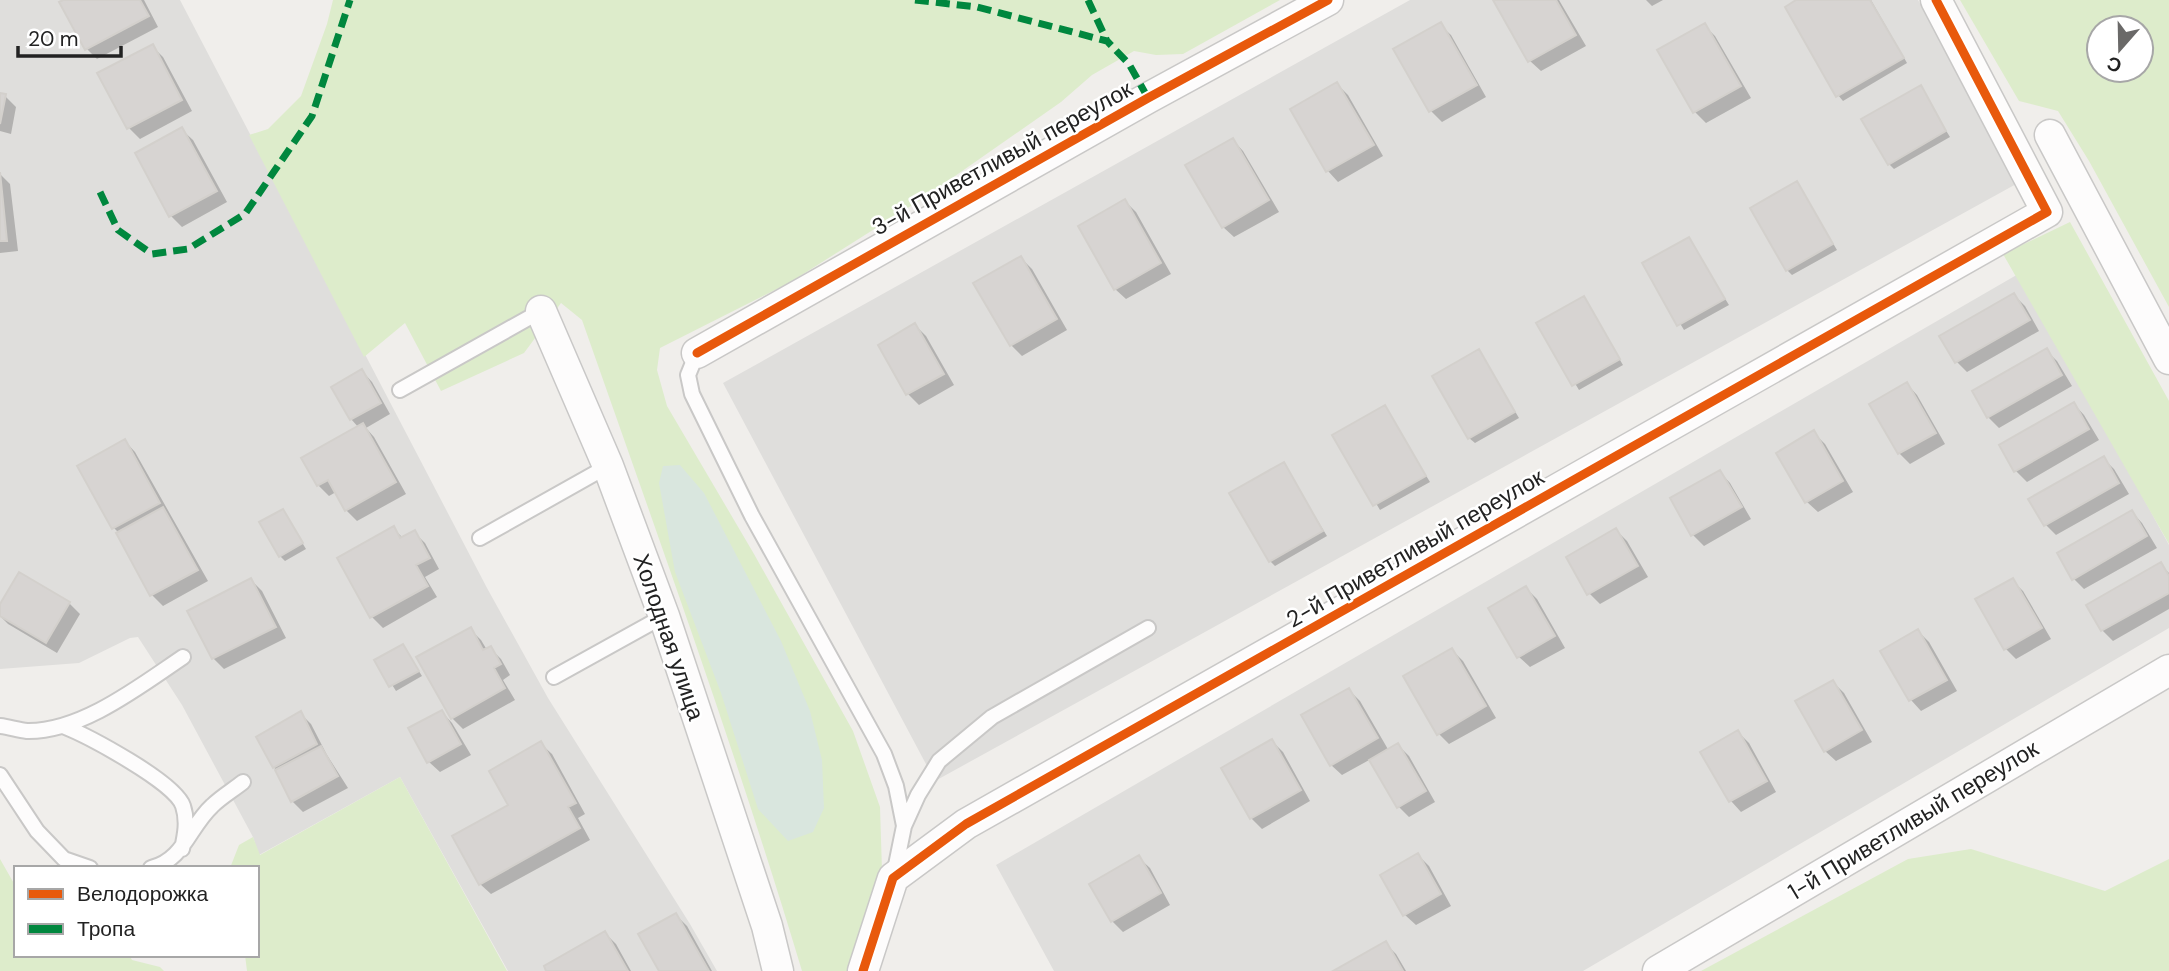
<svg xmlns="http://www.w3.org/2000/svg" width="2169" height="971" font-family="'DM Sans',sans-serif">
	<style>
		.residential { fill: #dfdedc }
		.grass { fill: #ddeccb; fill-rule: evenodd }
		.wetland { fill: #d9e6de }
		.shadow { fill: #0003 }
		.building { fill: #d7d4d2; stroke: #d3d0cc; stroke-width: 2 }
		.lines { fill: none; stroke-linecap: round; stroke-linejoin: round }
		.service-casing { stroke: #c9c8c7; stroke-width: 18 }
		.minor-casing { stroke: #c9c8c7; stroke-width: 33 }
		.service { stroke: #fdfcfc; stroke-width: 14 }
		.minor { stroke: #fdfcfc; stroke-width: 30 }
		.quiet { stroke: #00873e; stroke-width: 7; stroke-dasharray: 14 7; stroke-linecap: butt }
		.cycleway-casing { stroke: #fff; stroke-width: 13 }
		.cycleway { stroke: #e8590c; stroke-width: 9 }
		.labels { text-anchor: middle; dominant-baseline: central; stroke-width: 5; stroke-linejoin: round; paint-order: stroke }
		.street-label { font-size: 23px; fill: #222; stroke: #fff }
	</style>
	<rect width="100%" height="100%" fill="#f0eeeb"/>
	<path class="residential" d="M 0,0 L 180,0 L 487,588 L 548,698 L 690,924 L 717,971 L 508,971 L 400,777 L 259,855 L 253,837 L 182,705 L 138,637 L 130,638 L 79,663 L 0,669 Z
		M 1410,0 L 1918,0 L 2018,183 L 935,781 L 723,383 Z
		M 2020,273 L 2169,545 L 2169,628 L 1583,971 L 1054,971 L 996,865 Z"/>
	<path class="grass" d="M 333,0 L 1280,0 L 1183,54 L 1156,55 L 1134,51 L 1092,75 L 1061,102 L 925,197 L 789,283 L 660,348 L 657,370 L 667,406 L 754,554 L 853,731 L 880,807 L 882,871 L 849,971 L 802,971 C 736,751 658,537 582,320 L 561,303 L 524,353 L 441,391 L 405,323 L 364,357 L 249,135 L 268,129 L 301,96 L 327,24 Z
		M 1960,0 L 2169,0 L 2169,307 L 2089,161 L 2058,111 L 2019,101 ZM 2141,28 L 2141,70 L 2099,70 L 2099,28 Z
		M 2070,222 L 2169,401 L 2169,544 L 2003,254 Z
		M 400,777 L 507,971 L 247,971 L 245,955 L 257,955 L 257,868 L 230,868 L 239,845 L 253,837 L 260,855 Z
		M 1971,849 L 2105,891 L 2169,859 L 2169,971 L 1701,971 L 1908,859 Z
		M 0,859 L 16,887 L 16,955 L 129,955 L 132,960 L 160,967 L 164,971 L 0,971 Z"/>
	<path class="wetland" d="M 680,465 L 704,493 L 781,641 L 810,711 L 822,760 L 824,808 L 813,832 L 788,841 L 758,809 L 721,693 L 675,572 L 659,483 L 663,466 Z"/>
	<path class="shadow" d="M 67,0 L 144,0 L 158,27 L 97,59 L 86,48 Z
		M 1495,0 L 1559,0 L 1586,46 L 1541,71 L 1530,61 Z
		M 1646,0 L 1663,0 L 1652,6 Z
		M 1800,0 L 1871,0 L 1907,63 L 1843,101 L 1838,95 Z
		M 1440,25 L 1451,35 L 1486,97 L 1442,122 L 1431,111 L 1396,50 Z
		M 1704,25 L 1715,36 L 1751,98 L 1706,123 L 1695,112 L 1659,51 Z
		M 152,46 L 163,57 L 192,111 L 140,139 L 129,128 L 100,74 Z
		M 1337,84 L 1348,95 L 1383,156 L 1338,182 L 1328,171 Z
		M 1920,88 L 1950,137 L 1894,169 L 1889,164 Z
		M 0,95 L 5,96 L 16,107 L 11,134 L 0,131 Z
		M 182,130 L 193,140 L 227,202 L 182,227 L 171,216 Z
		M 1233,140 L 1243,151 L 1279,212 L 1234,237 L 1223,227 Z
		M 0,174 L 10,184 L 18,251 L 0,253 Z
		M 1797,183 L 1837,250 L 1792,275 L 1787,270 Z
		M 1125,201 L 1136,212 L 1171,274 L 1126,299 L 1115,289 Z
		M 1688,239 L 1729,305 L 1684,330 L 1644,264 Z
		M 1021,258 L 1032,269 L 1067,330 L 1022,356 L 1011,345 Z
		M 2014,295 L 2025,306 L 2039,331 L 1967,372 L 1956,361 Z
		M 1583,298 L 1623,365 L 1579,390 L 1539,324 Z
		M 915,325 L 926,336 L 954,385 L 919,405 L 908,394 L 880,345 Z
		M 2046,350 L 2057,361 L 2072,386 L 1999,428 L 1988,417 Z
		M 1479,351 L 1519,418 L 1475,443 L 1469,438 Z
		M 362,371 L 372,382 L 390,414 L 366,428 L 374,437 L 406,494 L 357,521 L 346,510 L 336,492 L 329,496 L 318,485 L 359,428 L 351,419 Z
		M 1907,384 L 1917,395 L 1945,444 L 1910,464 L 1899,453 Z
		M 2074,404 L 2084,415 L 2099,440 L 2027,482 L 2016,471 Z
		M 1384,407 L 1430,482 L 1380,510 L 1335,435 Z
		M 1814,433 L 1825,444 L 1853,492 L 1818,512 L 1807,502 Z
		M 125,441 L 135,452 L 208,581 L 163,606 L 152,595 L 119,533 L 114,528 Z
		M 2103,458 L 2114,469 L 2129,494 L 2056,535 L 2045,524 Z
		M 1283,464 L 1327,536 L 1275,566 L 1270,561 Z
		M 1720,472 L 1730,483 L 1751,519 L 1704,546 L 1693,535 Z
		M 283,511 L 306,549 L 285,561 L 280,556 Z
		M 2132,512 L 2142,523 L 2157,548 L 2084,589 L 2073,578 Z
		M 394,529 L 404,539 L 414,532 L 425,543 L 439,569 L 425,577 L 437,597 L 383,628 L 372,617 Z
		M 1616,530 L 1627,541 L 1648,577 L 1600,604 L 1589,593 Z
		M 2160,564 L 2169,573 L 2169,609 L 2113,641 L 2102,630 L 2088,605 Z
		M 251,580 L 262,591 L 286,638 L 224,669 L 213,658 Z
		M 2012,580 L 2023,591 L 2051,639 L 2016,659 L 2005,648 Z
		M 1526,588 L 1537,599 L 1565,648 L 1530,667 L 1519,657 Z
		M 69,603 L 80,614 L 57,653 L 8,624 L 0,616 L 0,608 Z
		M 470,629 L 481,640 L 487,650 L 490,648 L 501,659 L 510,675 L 503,680 L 515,700 L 463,729 L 452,718 Z
		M 1918,631 L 1929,642 L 1957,691 L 1921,711 L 1911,700 L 1883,651 Z
		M 403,646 L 422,676 L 396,691 L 377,661 Z
		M 1452,650 L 1463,661 L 1496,718 L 1449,744 L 1438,733 Z
		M 1833,682 L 1844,693 L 1872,742 L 1836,761 L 1825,751 Z
		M 1349,690 L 1360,701 L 1389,751 L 1398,745 L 1409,756 L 1435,802 L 1409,817 L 1398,806 L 1371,759 L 1342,775 L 1331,765 Z
		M 442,712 L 452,723 L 471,755 L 440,772 L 429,762 Z
		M 300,713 L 311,724 L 327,755 L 348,788 L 303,812 L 292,801 L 274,767 Z
		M 1738,732 L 1749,743 L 1776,792 L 1741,812 L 1731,801 L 1703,752 Z
		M 1272,741 L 1283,752 L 1310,801 L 1262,829 L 1251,818 Z
		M 541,744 L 552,754 L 585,814 L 578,818 L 590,840 L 491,894 L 480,884 L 511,805 Z
		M 1418,855 L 1429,866 L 1451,906 L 1416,925 L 1405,915 Z
		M 1139,858 L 1150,868 L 1170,905 L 1123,932 L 1112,921 Z
		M 676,915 L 687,926 L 712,971 L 661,971 Z
		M 605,933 L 616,944 L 631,971 L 548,971 Z
		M 1385,943 L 1396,954 L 1406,971 L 1336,971 Z"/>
	<path class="building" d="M 63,0 L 140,0 L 149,16 L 85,50 L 59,2 Z
		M 1493,0 L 1556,0 L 1576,35 L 1528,62 Z
		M 1796,0 L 1870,0 L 1904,58 L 1836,97 L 1785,7 Z
		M 1441,22 L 1477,85 L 1429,112 L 1393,49 Z
		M 1705,23 L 1741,86 L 1693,113 L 1657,50 Z
		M 153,44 L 182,100 L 127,129 L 97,73 Z
		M 1337,82 L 1374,145 L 1326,172 L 1290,109 Z
		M 1921,85 L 1946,131 L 1888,165 L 1861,119 Z
		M 0,93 L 6,94 L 0,124 Z
		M 182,127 L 217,191 L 169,217 L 135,153 Z
		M 1233,138 L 1269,200 L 1222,228 L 1185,165 Z
		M 0,172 L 7,241 L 0,241 Z
		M 1797,181 L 1833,244 L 1786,271 L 1750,208 Z
		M 1125,199 L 1161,263 L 1114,290 L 1078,226 Z
		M 1689,237 L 1725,299 L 1677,326 L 1642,263 Z
		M 1021,256 L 1057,319 L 1010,346 L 973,283 Z
		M 2014,293 L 2030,320 L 1955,363 L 1939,336 Z
		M 1584,296 L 1620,359 L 1572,386 L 1536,323 Z
		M 915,323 L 944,374 L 906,395 L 878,345 Z
		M 2047,348 L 2062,375 L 1987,418 L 1972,391 Z
		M 1479,349 L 1515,412 L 1468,439 L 1432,376 Z
		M 362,369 L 381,403 L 350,420 L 331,387 Z
		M 1907,382 L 1936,433 L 1898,454 L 1869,404 Z
		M 2074,402 L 2089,429 L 2014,472 L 1999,445 Z
		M 1385,405 L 1426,476 L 1373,506 L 1332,435 Z
		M 363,423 L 396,482 L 345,511 L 328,480 L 317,486 L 301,458 Z
		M 1814,430 L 1843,481 L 1805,503 L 1776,453 Z
		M 125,439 L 160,503 L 112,529 L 77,466 Z
		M 2104,456 L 2119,483 L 2044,526 L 2028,499 Z
		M 1284,462 L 1323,531 L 1269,562 L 1229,493 Z
		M 1720,470 L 1742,507 L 1691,536 L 1670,498 Z
		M 163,507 L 198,570 L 150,596 L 116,533 Z
		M 283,509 L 303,543 L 279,557 L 259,522 Z
		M 2132,510 L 2147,536 L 2072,580 L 2057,553 Z
		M 394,526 L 400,538 L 415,530 L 430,558 L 416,565 L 428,586 L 370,618 L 337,558 Z
		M 1616,528 L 1638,566 L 1587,595 L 1566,557 Z
		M 2161,562 L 2169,576 L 2169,593 L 2101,631 L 2086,605 Z
		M 19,572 L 70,602 L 46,643 L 0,616 L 0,604 Z
		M 251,578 L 276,627 L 212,659 L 187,611 Z
		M 2013,578 L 2042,628 L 2004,650 L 1975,599 Z
		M 1526,586 L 1555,636 L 1517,658 L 1488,608 Z
		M 471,627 L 483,650 L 491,646 L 501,664 L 494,668 L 505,688 L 451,719 L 416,657 Z
		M 1918,629 L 1947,680 L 1909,701 L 1880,651 Z
		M 403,644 L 419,671 L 389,687 L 374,660 Z
		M 1452,648 L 1486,706 L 1437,735 L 1403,676 Z
		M 1833,680 L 1862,730 L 1824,752 L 1795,701 Z
		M 1349,688 L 1378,738 L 1330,766 L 1301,715 Z
		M 442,710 L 461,744 L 427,763 L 408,728 Z
		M 301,711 L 317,744 L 273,768 L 256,737 Z
		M 1738,730 L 1767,781 L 1729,802 L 1700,752 Z
		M 1272,739 L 1301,790 L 1250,819 L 1221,768 Z
		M 541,741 L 576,803 L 568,807 L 580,828 L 479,885 L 452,836 L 508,805 L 489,771 Z
		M 1398,743 L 1426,791 L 1397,808 L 1369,760 Z
		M 321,746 L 338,776 L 291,802 L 275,770 Z
		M 1418,853 L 1441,894 L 1403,916 L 1380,875 Z
		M 1139,855 L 1161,893 L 1111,922 L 1089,884 Z
		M 676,913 L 709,971 L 659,971 L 638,934 Z
		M 605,931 L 628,971 L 546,971 L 544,966 Z
		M 1386,941 L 1403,971 L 1333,971 Z"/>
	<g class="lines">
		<g class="service-casing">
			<path id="service" d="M 697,353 L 688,375 L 692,394 L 752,516 L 884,754 L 896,786 L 904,826 L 894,875
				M 400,390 L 541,311
				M 480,538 L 608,466
				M 554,677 L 664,616
				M 0,726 C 9,727 18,730 27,731 C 81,732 140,686 183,657
				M 63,726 C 88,736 175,782 183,806 C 188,821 185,835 182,849
				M 0,775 L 37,831 L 64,859 L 90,868
				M 904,826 L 918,795 L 939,761 L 992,717 L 1148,628
				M 151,868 C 184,860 189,827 212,806 C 221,797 233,790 243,782"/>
		</g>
		<g class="minor-casing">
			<path id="minor" d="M 2050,135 L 2169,359
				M 541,311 L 608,466 L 664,616 L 767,926 L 778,971
				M 697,353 L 1148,98 L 1328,0
				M 863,971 L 893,878 L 966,824 L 2047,212 L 1936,0
				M 1658,971 L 2169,670"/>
		</g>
		<use href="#service" class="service"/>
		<use href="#minor" class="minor"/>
		<path class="quiet" d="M 915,0 L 977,7 L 1107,41 L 1129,64 L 1148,98
			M 1088,0 L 1107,41
			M 100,192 L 118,230 L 152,254 L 188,249 L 245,214 L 312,116 L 350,0"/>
		<g class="cycleway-casing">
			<path id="cycleway" d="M 697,353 L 1148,98 L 1328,0
				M 863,971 L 893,878 L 966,824 L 2047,212 L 1936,0"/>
		</g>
		<use href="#cycleway" class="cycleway"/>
	</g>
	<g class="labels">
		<g class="street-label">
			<text transform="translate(1002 158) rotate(-29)">3-й Приветливый переулок</text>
			<text transform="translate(1415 548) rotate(-30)">2-й Приветливый переулок</text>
			<text transform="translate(669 637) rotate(71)">Холодная улица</text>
			<text transform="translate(1913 820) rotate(-31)">1-й Приветливый переулок</text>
		</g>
	</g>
	<rect x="14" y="866" width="245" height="91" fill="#ffffff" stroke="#a7a7a7" stroke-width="2"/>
	<rect x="28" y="889" width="35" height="10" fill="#e8590c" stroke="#a7a7a7" stroke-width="2"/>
	<text x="77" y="901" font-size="21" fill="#222222">Велодорожка</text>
	<rect x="28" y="924" width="35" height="10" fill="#00873e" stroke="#a7a7a7" stroke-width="2"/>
	<text x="77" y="936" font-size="21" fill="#222222">Тропа</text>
	<g transform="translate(2120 49) rotate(200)"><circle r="33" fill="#ffffff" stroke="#a7a7a7" stroke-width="2"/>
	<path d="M0-5L12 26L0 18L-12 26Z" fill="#6a6968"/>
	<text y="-10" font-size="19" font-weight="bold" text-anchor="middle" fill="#222222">С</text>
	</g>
	<path d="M18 46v10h103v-10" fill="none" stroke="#222222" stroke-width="3.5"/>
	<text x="28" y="46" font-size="21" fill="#222222" stroke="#ffffff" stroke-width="5" paint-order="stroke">20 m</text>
</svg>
